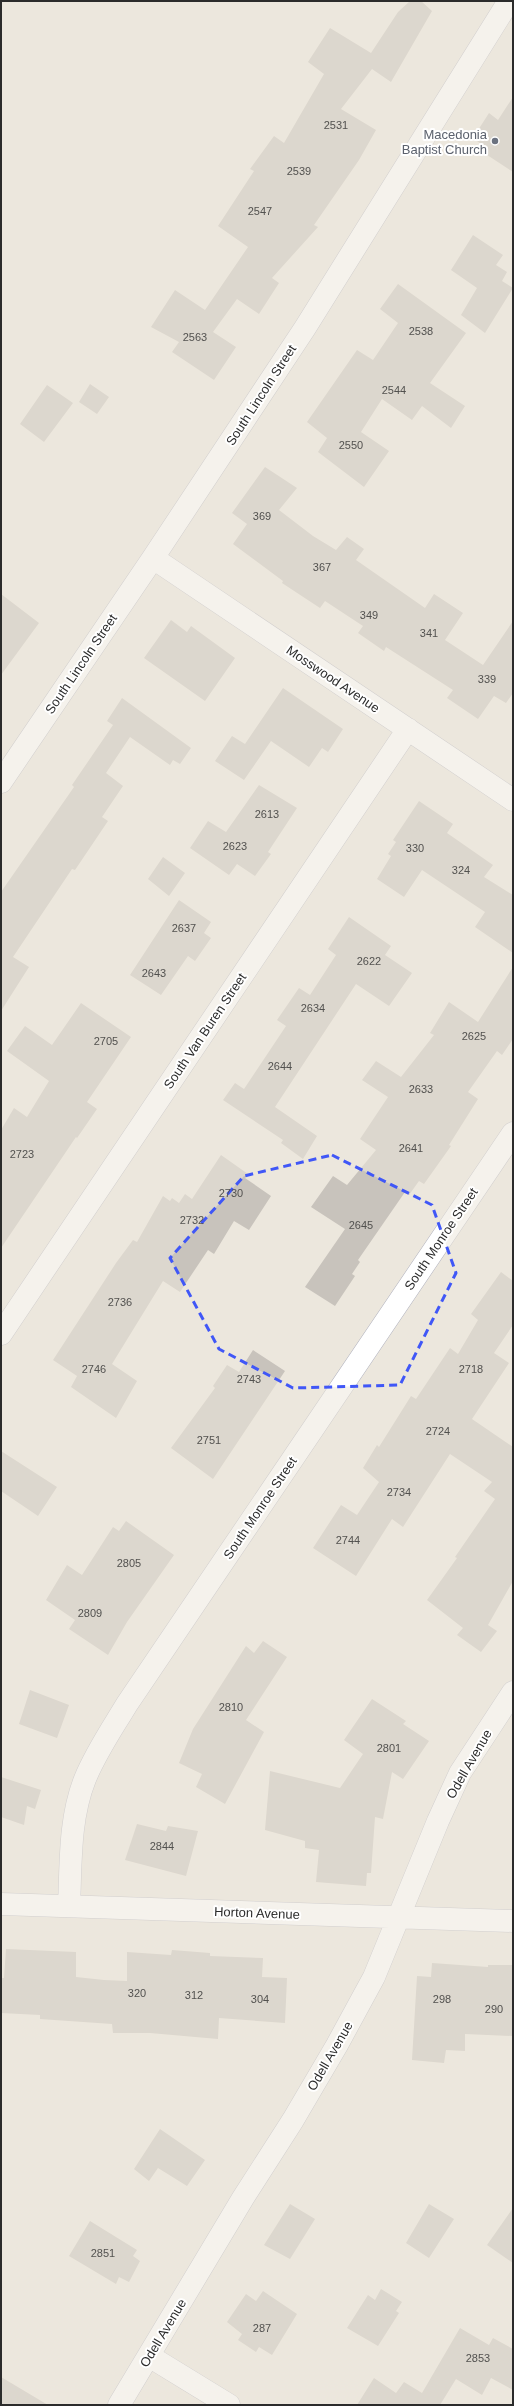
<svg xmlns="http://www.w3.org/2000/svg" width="514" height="2406" font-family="Arial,sans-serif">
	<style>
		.building { fill: #c8c3bc }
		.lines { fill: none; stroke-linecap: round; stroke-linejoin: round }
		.street-casing { stroke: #b1b2be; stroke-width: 23 }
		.street { stroke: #fff; stroke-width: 22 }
		.marked { fill: none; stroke: #4057f7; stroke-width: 3; stroke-dasharray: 8 5; stroke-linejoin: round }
		.worship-dot { fill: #6b7280; stroke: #fff; stroke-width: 1.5 }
		.labels { text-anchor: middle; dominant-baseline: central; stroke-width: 4; stroke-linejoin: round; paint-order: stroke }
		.number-label { font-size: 11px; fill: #52514f }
		.worship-label { font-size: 13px; fill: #5b616d; stroke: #fff; text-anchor: end }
		.street-label { font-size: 13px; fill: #2b2b2b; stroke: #fff }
	</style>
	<rect width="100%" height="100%" fill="#ece7dd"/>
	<path class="building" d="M 410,1 L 421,1 L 432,11 L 391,82 L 372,69 L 341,109 L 376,130 L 359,160 L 314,225 L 318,227 L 272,278 L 279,283 L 259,314 L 237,299 L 213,332 L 236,347 L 214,380 L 172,352 L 179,342 L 151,327 L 175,290 L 205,310 L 248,247 L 218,226 L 254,171 L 250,169 L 274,136 L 284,143 L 324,74 L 308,62 L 330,28 L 371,53 L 398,12 Z
		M 513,97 L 513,172 L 478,149 L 481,144 L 473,138 L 489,113 L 498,120 Z
		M 473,235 L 503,255 L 496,265 L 507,272 L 502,281 L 513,288 L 485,333 L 461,315 L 477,288 L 451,270 Z
		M 398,284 L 466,333 L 430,383 L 465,406 L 451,428 L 422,406 L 412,420 L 382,399 L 361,432 L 389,451 L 364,487 L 318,452 L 327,438 L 307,422 L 357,350 L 373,360 L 398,323 L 380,309 Z
		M 90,384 L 109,397 L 97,414 L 79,402 Z
		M 47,385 L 73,403 L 44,442 L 20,424 Z
		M 265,467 L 297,488 L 279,510 L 313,536 L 336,550 L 347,537 L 364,549 L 356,560 L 425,608 L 434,594 L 463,613 L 445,640 L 483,665 L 513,621 L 513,693 L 506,703 L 494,696 L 478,719 L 447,698 L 453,690 L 386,647 L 384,651 L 358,633 L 363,626 L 325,601 L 320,608 L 282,583 L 283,581 L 233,544 L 247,524 L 232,513 Z
		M 1,594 L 39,623 L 1,675 Z
		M 171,620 L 187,632 L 191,626 L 235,658 L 205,701 L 144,658 Z
		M 283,688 L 343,729 L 328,752 L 322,748 L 309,767 L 271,741 L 244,780 L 215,761 L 232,736 L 245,744 Z
		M 122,698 L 191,748 L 180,764 L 173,760 L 170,765 L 130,737 L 106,773 L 123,786 L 102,817 L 108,821 L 75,870 L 72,869 L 13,957 L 29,967 L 1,1011 L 1,892 L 74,787 L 72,785 L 113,725 L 107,721 Z
		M 259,785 L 297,808 L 268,852 L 271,854 L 255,876 L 237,864 L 229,875 L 190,848 L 208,821 L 226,832 Z
		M 419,801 L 453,824 L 447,833 L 493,865 L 484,877 L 513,895 L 513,953 L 475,927 L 485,912 L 422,870 L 404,897 L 377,879 L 391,856 L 388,854 L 396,842 L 393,840 Z
		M 163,857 L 185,873 L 169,896 L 148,879 Z
		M 179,900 L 211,922 L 204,933 L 211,938 L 195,961 L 188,956 L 161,995 L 130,975 Z
		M 349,917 L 391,946 L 385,955 L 412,973 L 389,1006 L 356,984 L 275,1107 L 317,1136 L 303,1159 L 281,1143 L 283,1140 L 223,1100 L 235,1083 L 244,1089 L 286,1026 L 277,1020 L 299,988 L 310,995 L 336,955 L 328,949 Z
		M 513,967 L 513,1039 L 502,1055 L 497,1051 L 468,1092 L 478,1099 L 449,1145 L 451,1146 L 424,1184 L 419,1181 L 409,1195 L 405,1192 L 358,1260 L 360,1262 L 352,1274 L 355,1276 L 335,1306 L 305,1287 L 345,1229 L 311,1207 L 333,1176 L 347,1185 L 376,1150 L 360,1139 L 388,1097 L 362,1080 L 376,1061 L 401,1077 L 434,1035 L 430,1033 L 449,1002 L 478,1022 Z
		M 81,1003 L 131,1037 L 87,1102 L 97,1109 L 77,1138 L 76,1137 L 1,1248 L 1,1130 L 14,1108 L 27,1117 L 49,1081 L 7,1051 L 25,1026 L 52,1045 Z
		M 221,1155 L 248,1174 L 245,1178 L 271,1196 L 249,1230 L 234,1221 L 214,1254 L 208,1250 L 180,1292 L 163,1281 L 112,1364 L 137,1381 L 116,1418 L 71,1387 L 77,1376 L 53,1360 L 116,1263 L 133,1240 L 137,1242 L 163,1196 L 170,1201 L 172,1198 L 179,1203 L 185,1194 L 192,1199 Z
		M 501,1272 L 513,1281 L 513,1325 L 494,1353 L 509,1363 L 472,1419 L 513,1447 L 513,1581 L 488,1625 L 497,1631 L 481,1652 L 457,1635 L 463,1628 L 427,1600 L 457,1558 L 455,1557 L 495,1499 L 484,1491 L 492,1482 L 450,1454 L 403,1527 L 392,1519 L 356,1576 L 313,1548 L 341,1505 L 357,1515 L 379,1482 L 363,1468 L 377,1445 L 379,1447 L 411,1396 L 416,1399 L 450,1348 L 458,1354 L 478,1320 L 471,1314 Z
		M 253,1350 L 285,1371 L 213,1479 L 171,1448 L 215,1388 L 213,1386 L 227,1365 L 239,1372 Z
		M 1,1451 L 57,1487 L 38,1516 L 1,1491 Z
		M 126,1521 L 174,1555 L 127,1622 L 108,1655 L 69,1629 L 75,1620 L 46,1600 L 67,1565 L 82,1575 L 113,1527 L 119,1531 Z
		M 263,1641 L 287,1657 L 246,1720 L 264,1732 L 225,1804 L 196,1787 L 202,1774 L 179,1763 L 193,1729 L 246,1646 L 254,1653 Z
		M 30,1690 L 69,1705 L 57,1738 L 19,1724 Z
		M 372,1699 L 406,1721 L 403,1724 L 429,1741 L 403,1779 L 392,1772 L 383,1819 L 375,1817 L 371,1873 L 367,1873 L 366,1886 L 316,1882 L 319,1850 L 305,1848 L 305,1841 L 265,1830 L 270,1771 L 340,1788 L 363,1754 L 344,1740 Z
		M 1,1777 L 41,1790 L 35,1809 L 27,1806 L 24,1825 L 1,1817 Z
		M 137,1824 L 166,1831 L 168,1826 L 198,1831 L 186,1876 L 125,1860 Z
		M 6,1949 L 76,1952 L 76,1977 L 104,1980 L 127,1981 L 127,1952 L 171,1955 L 172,1950 L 210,1953 L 210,1956 L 263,1958 L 262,1977 L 287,1978 L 285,2023 L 219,2018 L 218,2039 L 150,2033 L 113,2033 L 112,2024 L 40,2019 L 40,2015 L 1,2013 L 1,1978 L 4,1978 Z
		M 432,1963 L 488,1967 L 488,1965 L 513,1965 L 513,2036 L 465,2034 L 465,2051 L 446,2050 L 444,2063 L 412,2060 L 417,1976 L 431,1977 Z
		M 160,2129 L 205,2160 L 187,2186 L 158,2168 L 149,2181 L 134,2169 Z
		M 290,2204 L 315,2219 L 290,2259 L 264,2245 Z
		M 429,2204 L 454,2219 L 429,2258 L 406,2243 Z
		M 513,2208 L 513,2263 L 487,2245 Z
		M 90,2221 L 137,2250 L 133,2256 L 140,2261 L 129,2282 L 119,2277 L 116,2284 L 69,2256 Z
		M 381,2289 L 402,2302 L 396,2311 L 399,2313 L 378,2346 L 347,2328 L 368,2295 L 375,2300 Z
		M 263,2291 L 297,2314 L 272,2355 L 259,2347 L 256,2352 L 238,2340 L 242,2334 L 227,2322 L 246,2294 L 256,2301 Z
		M 460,2328 L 489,2345 L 493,2338 L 513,2349 L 513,2390 L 491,2378 L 482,2395 L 456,2379 L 440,2405 L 357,2405 L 374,2378 L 396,2393 L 404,2382 L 422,2393 Z
		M 1,2377 L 48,2405 L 1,2405 Z"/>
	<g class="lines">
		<g class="street-casing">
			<path id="street" d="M 153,558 L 513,800
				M 1,782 L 153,558 L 305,328 L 509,1
				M 1,1334 L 408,729
				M 1,1904 L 513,1921
				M 69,1906 C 71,1864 69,1819 85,1779 C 96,1752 112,1729 127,1704 L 513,1133
				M 149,2356 L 229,2405
				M 119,2405 L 243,2198 L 293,2120 L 337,2045 L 374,1977 L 438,1821 L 460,1773 L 513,1692"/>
		</g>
		<use href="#street" class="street"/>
	</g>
	<path d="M0 0H514V2406H0ZM 332,1155 L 432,1205 L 456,1273 L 400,1385 L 293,1388 L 219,1349 L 170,1258 L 244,1176 Z" fill="#ece7dd" fill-opacity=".55" fill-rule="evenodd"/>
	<path class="marked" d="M 332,1155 L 432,1205 L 456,1273 L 400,1385 L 293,1388 L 219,1349 L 170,1258 L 244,1176 Z"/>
	<circle class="worship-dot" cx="495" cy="141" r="4"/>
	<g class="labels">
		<g class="number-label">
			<text x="336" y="125">2531</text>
			<text x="299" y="171">2539</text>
			<text x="260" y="211">2547</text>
			<text x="421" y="331">2538</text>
			<text x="195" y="337">2563</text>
			<text x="394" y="390">2544</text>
			<text x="351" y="445">2550</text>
			<text x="262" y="516">369</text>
			<text x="322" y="567">367</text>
			<text x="369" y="615">349</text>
			<text x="429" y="633">341</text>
			<text x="487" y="679">339</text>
			<text x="267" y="814">2613</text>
			<text x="235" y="846">2623</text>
			<text x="415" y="848">330</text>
			<text x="461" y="870">324</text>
			<text x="184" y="928">2637</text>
			<text x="369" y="961">2622</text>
			<text x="154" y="973">2643</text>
			<text x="313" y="1008">2634</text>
			<text x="474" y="1036">2625</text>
			<text x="106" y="1041">2705</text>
			<text x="280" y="1066">2644</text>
			<text x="421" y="1089">2633</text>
			<text x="411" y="1148">2641</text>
			<text x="22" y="1154">2723</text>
			<text x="231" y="1193">2730</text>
			<text x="192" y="1220">2732</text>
			<text x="361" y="1225">2645</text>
			<text x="120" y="1302">2736</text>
			<text x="94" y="1369">2746</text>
			<text x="471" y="1369">2718</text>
			<text x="249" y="1379">2743</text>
			<text x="438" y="1431">2724</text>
			<text x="209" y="1440">2751</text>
			<text x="399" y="1492">2734</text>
			<text x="348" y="1540">2744</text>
			<text x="129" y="1563">2805</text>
			<text x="90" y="1613">2809</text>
			<text x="231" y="1707">2810</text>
			<text x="389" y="1748">2801</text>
			<text x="162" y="1846">2844</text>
			<text x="137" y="1993">320</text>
			<text x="194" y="1995">312</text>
			<text x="260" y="1999">304</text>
			<text x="442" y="1999">298</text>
			<text x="494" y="2009">290</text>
			<text x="103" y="2253">2851</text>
			<text x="262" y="2328">287</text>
			<text x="478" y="2358">2853</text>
		</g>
		<g class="worship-label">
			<text x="487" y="134">Macedonia<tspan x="487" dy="15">Baptist Church</tspan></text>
		</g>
		<g class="street-label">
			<text transform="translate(261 395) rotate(-57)">South Lincoln Street</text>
			<text transform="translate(81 664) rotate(-56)">South Lincoln Street</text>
			<text transform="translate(333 679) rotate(34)">Mosswood Avenue</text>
			<text transform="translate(205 1031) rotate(-56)">South Van Buren Street</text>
			<text transform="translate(441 1239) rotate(-56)">South Monroe Street</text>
			<text transform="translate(260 1508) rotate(-56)">South Monroe Street</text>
			<text transform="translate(469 1764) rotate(-60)">Odell Avenue</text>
			<text transform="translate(257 1913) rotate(2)">Horton Avenue</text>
			<text transform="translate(330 2056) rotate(-60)">Odell Avenue</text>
			<text transform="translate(163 2333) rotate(-59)">Odell Avenue</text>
		</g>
	</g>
	<rect width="514" height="2406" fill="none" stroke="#2b2b2b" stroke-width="4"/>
</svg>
